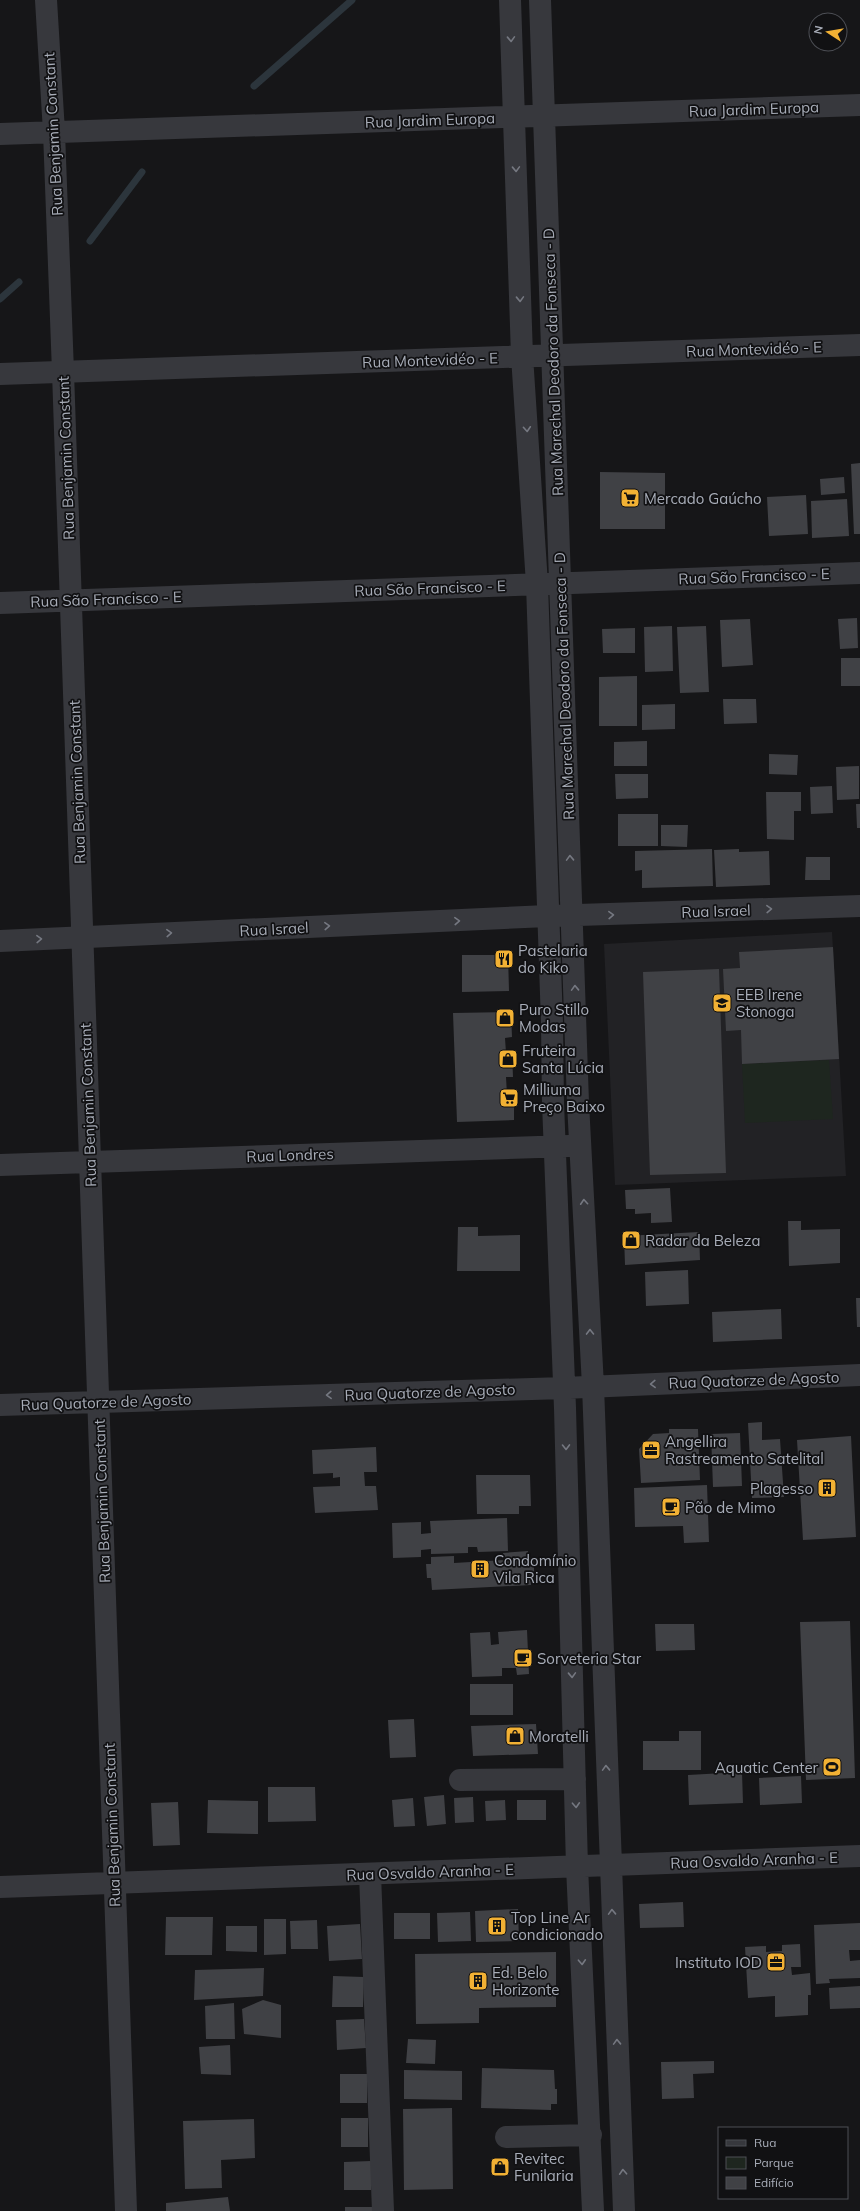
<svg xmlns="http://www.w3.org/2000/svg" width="860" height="2211" font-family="Mulish,sans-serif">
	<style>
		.built { fill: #222225 }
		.green { fill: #1e261f }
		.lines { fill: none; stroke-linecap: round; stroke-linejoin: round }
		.stream { stroke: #2c353c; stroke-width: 7 }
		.building { fill: #404145 }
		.minor { stroke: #37383d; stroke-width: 22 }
		.oneway { stroke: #757881 }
		.labels { text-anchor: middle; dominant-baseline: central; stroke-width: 3.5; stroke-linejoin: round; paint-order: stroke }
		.street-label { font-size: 15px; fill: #a8adb8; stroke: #111113 }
		.poi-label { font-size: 15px; fill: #a8adb8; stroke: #111113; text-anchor: start }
	</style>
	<rect width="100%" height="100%" fill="#161618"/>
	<path class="built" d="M 832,932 L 846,1176 L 615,1185 L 604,944 Z"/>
	<path class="green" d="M 829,1060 L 833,1119 L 745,1123 L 742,1064 Z"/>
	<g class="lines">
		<path class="stream" d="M 254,86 L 352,0
			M 90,241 L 142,172
			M 0,299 L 19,282"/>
	</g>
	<path class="building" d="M 860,463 L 860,534 L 854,534 L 851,464 Z
		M 600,472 L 665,473 L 665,529 L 600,529 Z
		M 844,477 L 845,493 L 821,495 L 820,479 Z
		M 806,495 L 808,534 L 769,536 L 767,497 Z
		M 847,499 L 849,536 L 812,538 L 811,501 Z
		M 857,618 L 858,648 L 840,649 L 838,619 Z
		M 750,619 L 753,665 L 722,667 L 720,620 Z
		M 672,626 L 673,671 L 645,672 L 644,627 Z
		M 706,626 L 709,692 L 680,693 L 677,627 Z
		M 635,628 L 635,653 L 603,653 L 602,629 Z
		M 841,658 L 860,658 L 860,686 L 841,686 Z
		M 637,676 L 637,726 L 599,726 L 599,677 Z
		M 723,699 L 756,699 L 757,723 L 724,724 Z
		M 675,704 L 675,729 L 642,730 L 642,705 Z
		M 647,741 L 647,766 L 614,766 L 614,742 Z
		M 769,754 L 798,755 L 797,775 L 769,774 Z
		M 859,766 L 859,799 L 837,800 L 836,767 Z
		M 615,774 L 648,774 L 648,798 L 616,799 Z
		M 832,786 L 833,813 L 811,814 L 810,787 Z
		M 766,792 L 801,792 L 801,811 L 794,811 L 794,840 L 767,839 Z
		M 856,804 L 860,804 L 860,828 L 857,828 Z
		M 618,814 L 658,814 L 658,846 L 618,846 Z
		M 661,825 L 688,825 L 687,847 L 661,846 Z
		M 712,849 L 713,886 L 642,888 L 642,870 L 635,871 L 635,851 Z
		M 739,849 L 739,852 L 769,851 L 770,885 L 716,887 L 714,850 Z
		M 806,857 L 830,857 L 830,880 L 805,880 Z
		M 833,947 L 839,1059 L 742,1064 L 741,1030 L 726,1031 L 723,969 L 740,968 L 739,952 Z
		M 462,955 L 508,955 L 509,991 L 462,992 Z
		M 719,969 L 726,1173 L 650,1175 L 643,972 Z
		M 511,1012 L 512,1037 L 505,1038 L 506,1053 L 512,1053 L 513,1077 L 506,1077 L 507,1095 L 514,1095 L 514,1120 L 457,1122 L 453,1013 Z
		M 670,1188 L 672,1222 L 651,1223 L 651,1213 L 635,1214 L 635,1209 L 626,1209 L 625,1190 Z
		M 788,1221 L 801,1221 L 801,1230 L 840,1229 L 840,1263 L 789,1266 Z
		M 458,1227 L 478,1227 L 478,1236 L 520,1235 L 520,1271 L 457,1271 Z
		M 699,1232 L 700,1260 L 625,1265 L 624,1236 Z
		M 688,1270 L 689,1304 L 646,1306 L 645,1272 Z
		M 856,1298 L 860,1298 L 860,1327 L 857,1327 Z
		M 781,1309 L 782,1339 L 713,1342 L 712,1312 Z
		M 762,1422 L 762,1440 L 780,1439 L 784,1497 L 752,1498 L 748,1423 Z
		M 669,1429 L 698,1429 L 700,1480 L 641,1483 L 639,1449 L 653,1434 L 669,1433 Z
		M 740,1433 L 742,1486 L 713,1487 L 711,1434 Z
		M 851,1436 L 856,1537 L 803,1540 L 797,1440 Z
		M 376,1447 L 377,1472 L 364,1472 L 365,1486 L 376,1486 L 378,1510 L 315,1513 L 313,1487 L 340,1486 L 340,1477 L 333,1478 L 333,1473 L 313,1474 L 312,1450 Z
		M 476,1475 L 530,1475 L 531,1506 L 519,1506 L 519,1514 L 477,1514 Z
		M 707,1485 L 709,1542 L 684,1543 L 683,1526 L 635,1527 L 634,1488 Z
		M 507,1518 L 508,1551 L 478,1552 L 477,1547 L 468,1547 L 468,1553 L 431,1554 L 431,1549 L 421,1550 L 421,1557 L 393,1558 L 392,1523 L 421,1522 L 421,1534 L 431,1533 L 430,1521 Z
		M 528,1551 L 528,1558 L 534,1557 L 534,1573 L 530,1573 L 531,1585 L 432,1590 L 431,1578 L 427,1578 L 426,1564 L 431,1564 L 431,1557 L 454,1556 L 454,1563 L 504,1560 L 503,1553 Z
		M 850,1621 L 855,1778 L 806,1780 L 800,1622 Z
		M 655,1624 L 694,1624 L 695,1650 L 656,1651 Z
		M 527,1630 L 529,1674 L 517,1675 L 516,1668 L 502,1668 L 502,1676 L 472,1677 L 470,1633 L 490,1632 L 491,1645 L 499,1644 L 498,1632 Z
		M 470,1684 L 513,1684 L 513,1715 L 470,1715 Z
		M 414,1719 L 416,1757 L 390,1758 L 388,1720 Z
		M 536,1724 L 538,1754 L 473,1756 L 471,1726 Z
		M 679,1731 L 701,1731 L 701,1770 L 643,1770 L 643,1741 L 679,1741 Z
		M 742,1772 L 743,1803 L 689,1805 L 688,1775 Z
		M 801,1776 L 802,1803 L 760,1805 L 759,1778 Z
		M 268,1787 L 315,1787 L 316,1821 L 268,1822 Z
		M 444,1795 L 446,1824 L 427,1826 L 424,1797 Z
		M 473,1797 L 474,1822 L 455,1823 L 454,1798 Z
		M 413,1798 L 415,1826 L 394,1827 L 392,1800 Z
		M 208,1800 L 258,1801 L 258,1834 L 207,1833 Z
		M 505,1800 L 506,1820 L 486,1821 L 485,1801 Z
		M 517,1800 L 546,1800 L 546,1820 L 517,1820 Z
		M 178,1802 L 180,1845 L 153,1846 L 151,1803 Z
		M 683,1902 L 684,1927 L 640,1928 L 639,1904 Z
		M 518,1909 L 519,1941 L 476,1942 L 475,1911 Z
		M 470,1912 L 471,1941 L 438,1942 L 437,1913 Z
		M 394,1913 L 430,1913 L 430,1939 L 394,1939 Z
		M 166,1917 L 213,1917 L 212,1955 L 165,1955 Z
		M 264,1919 L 286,1919 L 286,1954 L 264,1955 Z
		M 317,1920 L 318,1949 L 291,1949 L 290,1921 Z
		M 860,1923 L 860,1950 L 849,1950 L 850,1961 L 860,1960 L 860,1978 L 829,1979 L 830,1983 L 816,1984 L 814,1925 Z
		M 360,1924 L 362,1959 L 329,1961 L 327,1926 Z
		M 226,1926 L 257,1926 L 257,1952 L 226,1951 Z
		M 800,1944 L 801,1967 L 791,1967 L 792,1975 L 810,1973 L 811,1995 L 808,1995 L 808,2015 L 775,2017 L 775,1996 L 748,1998 L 745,1947 L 766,1946 L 766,1952 L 782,1951 L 782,1945 Z
		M 556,1952 L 556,2007 L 479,2008 L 479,2023 L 416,2024 L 415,1954 Z
		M 264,1968 L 263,1996 L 194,2000 L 195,1970 Z
		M 333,1976 L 364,1977 L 363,2007 L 332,2007 Z
		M 860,1986 L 860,2008 L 830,2009 L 829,1988 Z
		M 263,2000 L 281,2005 L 281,2038 L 244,2034 L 242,2009 Z
		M 234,2003 L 235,2039 L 206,2039 L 205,2006 Z
		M 364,2019 L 366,2048 L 337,2050 L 336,2020 Z
		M 408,2039 L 436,2040 L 435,2064 L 406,2063 Z
		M 230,2045 L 231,2075 L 201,2074 L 199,2047 Z
		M 714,2061 L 714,2073 L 693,2074 L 694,2098 L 662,2099 L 661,2062 Z
		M 482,2068 L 554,2070 L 555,2089 L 557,2089 L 557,2104 L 551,2104 L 551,2110 L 481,2108 Z
		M 404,2070 L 462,2071 L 462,2100 L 404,2099 Z
		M 340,2074 L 367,2074 L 367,2103 L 340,2103 Z
		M 452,2108 L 453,2189 L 404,2190 L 403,2109 Z
		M 341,2118 L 368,2118 L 368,2147 L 341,2147 Z
		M 254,2119 L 255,2158 L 221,2160 L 222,2188 L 185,2189 L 183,2121 Z
		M 371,2161 L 371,2190 L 344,2190 L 344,2162 Z
		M 228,2197 L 230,2211 L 166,2211 L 166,2203 Z
		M 345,2207 L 372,2207 L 372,2211 L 345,2211 Z"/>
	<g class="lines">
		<path class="minor" d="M 46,0 L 54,132 L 63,372 L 126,2211
			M 510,0 L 522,356 L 537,584 L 552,1023 L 553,1103 L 565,1408 L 577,1867 L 593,2211
			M 540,0 L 578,1103 L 593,1386 L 624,2211
			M 0,134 L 860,105
			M 0,374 L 860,345
			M 0,603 L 860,573
			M 0,941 L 547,916 L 860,906
			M 0,1165 L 569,1146
			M 0,1405 L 564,1388 L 860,1375
			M 460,1780 L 575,1779
			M 370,1874 L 383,2211
			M 0,1887 L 860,1856
			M 506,2137 L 591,2135"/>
	</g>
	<defs><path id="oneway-chevron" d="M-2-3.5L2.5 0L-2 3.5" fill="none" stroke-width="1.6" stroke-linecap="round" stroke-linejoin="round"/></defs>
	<g class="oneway">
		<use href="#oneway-chevron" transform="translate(511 39) rotate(88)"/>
		<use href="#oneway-chevron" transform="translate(516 169) rotate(88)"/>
		<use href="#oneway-chevron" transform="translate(520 299) rotate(88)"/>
		<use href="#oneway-chevron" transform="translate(527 429) rotate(86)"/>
		<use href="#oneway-chevron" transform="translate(570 858) rotate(-92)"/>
		<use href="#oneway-chevron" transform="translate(769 909) rotate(-2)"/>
		<use href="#oneway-chevron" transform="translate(611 915) rotate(-2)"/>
		<use href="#oneway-chevron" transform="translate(457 921) rotate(-3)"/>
		<use href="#oneway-chevron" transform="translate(327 926) rotate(-3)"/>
		<use href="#oneway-chevron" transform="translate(169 933) rotate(-3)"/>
		<use href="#oneway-chevron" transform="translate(39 939) rotate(-2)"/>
		<use href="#oneway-chevron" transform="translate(575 988) rotate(-92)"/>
		<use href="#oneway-chevron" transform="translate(584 1202) rotate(-94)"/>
		<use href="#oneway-chevron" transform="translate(590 1332) rotate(-91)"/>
		<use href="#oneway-chevron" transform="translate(653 1384) rotate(178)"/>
		<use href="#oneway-chevron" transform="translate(329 1395) rotate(178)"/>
		<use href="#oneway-chevron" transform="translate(566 1447) rotate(89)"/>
		<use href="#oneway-chevron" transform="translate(572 1675) rotate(88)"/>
		<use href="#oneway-chevron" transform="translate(606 1768) rotate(-92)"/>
		<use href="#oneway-chevron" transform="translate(576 1805) rotate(87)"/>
		<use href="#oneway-chevron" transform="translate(612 1912) rotate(-92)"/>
		<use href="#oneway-chevron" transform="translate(582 1962) rotate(87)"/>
		<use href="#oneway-chevron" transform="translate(617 2042) rotate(-92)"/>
		<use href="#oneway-chevron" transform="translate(623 2172) rotate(-93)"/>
	</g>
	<defs>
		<g id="supermarket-square" transform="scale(1)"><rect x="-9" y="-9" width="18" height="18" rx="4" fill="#f2b134" stroke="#111113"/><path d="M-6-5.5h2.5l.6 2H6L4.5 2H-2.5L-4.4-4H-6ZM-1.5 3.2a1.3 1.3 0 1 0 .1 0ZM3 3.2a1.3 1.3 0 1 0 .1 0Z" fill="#111"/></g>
		<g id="restaurant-square" transform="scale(1)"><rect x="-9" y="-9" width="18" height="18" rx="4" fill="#f2b134" stroke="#111113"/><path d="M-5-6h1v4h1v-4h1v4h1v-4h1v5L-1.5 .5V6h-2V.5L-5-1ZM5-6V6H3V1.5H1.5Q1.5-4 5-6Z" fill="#111"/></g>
		<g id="school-square" transform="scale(1)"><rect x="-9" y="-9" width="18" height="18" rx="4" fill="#f2b134" stroke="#111113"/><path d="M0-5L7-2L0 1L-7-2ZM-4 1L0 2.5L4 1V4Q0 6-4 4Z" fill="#111"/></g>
		<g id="shop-square" transform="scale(1)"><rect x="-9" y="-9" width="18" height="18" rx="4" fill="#f2b134" stroke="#111113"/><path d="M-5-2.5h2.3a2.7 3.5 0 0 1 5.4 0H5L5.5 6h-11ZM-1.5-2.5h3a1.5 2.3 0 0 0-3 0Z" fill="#111"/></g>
		<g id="office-square" transform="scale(1)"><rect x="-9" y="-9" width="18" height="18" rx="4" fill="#f2b134" stroke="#111113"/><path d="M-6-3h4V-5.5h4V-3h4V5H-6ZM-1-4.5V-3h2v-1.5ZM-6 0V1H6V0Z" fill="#111"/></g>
		<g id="building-square" transform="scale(1)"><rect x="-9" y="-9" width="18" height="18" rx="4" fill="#f2b134" stroke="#111113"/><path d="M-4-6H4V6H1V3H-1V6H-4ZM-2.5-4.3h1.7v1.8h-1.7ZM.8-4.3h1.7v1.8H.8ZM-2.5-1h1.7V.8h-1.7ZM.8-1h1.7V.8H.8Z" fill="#111"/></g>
		<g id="cafe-square" transform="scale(1)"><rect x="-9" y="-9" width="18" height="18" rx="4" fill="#f2b134" stroke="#111113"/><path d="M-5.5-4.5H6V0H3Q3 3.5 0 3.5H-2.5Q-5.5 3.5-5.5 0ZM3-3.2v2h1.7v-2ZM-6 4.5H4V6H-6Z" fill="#111"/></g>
		<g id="stadium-square" transform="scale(1)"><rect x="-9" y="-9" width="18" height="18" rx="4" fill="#f2b134" stroke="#111113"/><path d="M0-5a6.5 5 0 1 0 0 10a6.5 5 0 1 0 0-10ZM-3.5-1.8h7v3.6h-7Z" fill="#111"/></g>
	</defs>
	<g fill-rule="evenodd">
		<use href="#supermarket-square" x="630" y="498"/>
		<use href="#restaurant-square" x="504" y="959"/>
		<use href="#school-square" x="722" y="1003"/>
		<use href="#shop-square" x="505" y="1018"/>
		<use href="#shop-square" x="508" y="1059"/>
		<use href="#supermarket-square" x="509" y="1098"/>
		<use href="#shop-square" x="631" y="1240"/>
		<use href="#office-square" x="651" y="1450"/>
		<use href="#building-square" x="827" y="1488"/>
		<use href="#cafe-square" x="671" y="1507"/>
		<use href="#building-square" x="480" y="1569"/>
		<use href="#cafe-square" x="523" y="1658"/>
		<use href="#shop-square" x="515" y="1736"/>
		<use href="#stadium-square" x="832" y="1767"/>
		<use href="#building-square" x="497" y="1926"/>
		<use href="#office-square" x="776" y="1962"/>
		<use href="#building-square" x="478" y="1981"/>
		<use href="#shop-square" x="500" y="2167"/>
	</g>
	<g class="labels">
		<g class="street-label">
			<text transform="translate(754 109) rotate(-2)">Rua Jardim Europa</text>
			<text transform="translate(430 120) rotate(-2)">Rua Jardim Europa</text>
			<text transform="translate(53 134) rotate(-93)">Rua Benjamin Constant</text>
			<text transform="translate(754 349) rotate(-2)">Rua Montevidéo - E</text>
			<text transform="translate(430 360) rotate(-2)">Rua Montevidéo - E</text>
			<text transform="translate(553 362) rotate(-92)">Rua Marechal Deodoro da Fonseca - D</text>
			<text transform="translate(66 458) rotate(-92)">Rua Benjamin Constant</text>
			<text transform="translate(754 576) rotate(-2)">Rua São Francisco - E</text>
			<text transform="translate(430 588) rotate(-2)">Rua São Francisco - E</text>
			<text transform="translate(106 599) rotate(-2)">Rua São Francisco - E</text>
			<text transform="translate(564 686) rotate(-92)">Rua Marechal Deodoro da Fonseca - D</text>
			<text transform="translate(77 782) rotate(-92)">Rua Benjamin Constant</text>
			<text transform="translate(716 911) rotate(-2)">Rua Israel</text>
			<text transform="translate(274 929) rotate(-3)">Rua Israel</text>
			<text transform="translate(88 1105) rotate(-92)">Rua Benjamin Constant</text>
			<text transform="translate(290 1155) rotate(-2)">Rua Londres</text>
			<text transform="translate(754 1380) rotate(-2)">Rua Quatorze de Agosto</text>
			<text transform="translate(430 1392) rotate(-2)">Rua Quatorze de Agosto</text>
			<text transform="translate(106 1402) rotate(-2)">Rua Quatorze de Agosto</text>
			<text transform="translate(102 1501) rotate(-92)">Rua Benjamin Constant</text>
			<text transform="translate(112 1825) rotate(-92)">Rua Benjamin Constant</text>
			<text transform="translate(754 1860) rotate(-2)">Rua Osvaldo Aranha - E</text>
			<text transform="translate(430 1872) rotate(-2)">Rua Osvaldo Aranha - E</text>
		</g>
		<g class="poi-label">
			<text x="644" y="498">Mercado Gaúcho</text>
			<text x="518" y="950">Pastelaria<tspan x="518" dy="17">do Kiko</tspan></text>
			<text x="736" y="994">EEB Irene<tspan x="736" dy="17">Stonoga</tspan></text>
			<text x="519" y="1009">Puro Stillo<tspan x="519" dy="17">Modas</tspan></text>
			<text x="522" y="1050">Fruteira<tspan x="522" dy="17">Santa Lúcia</tspan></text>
			<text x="523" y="1089">Milliuma<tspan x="523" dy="17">Preço Baixo</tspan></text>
			<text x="645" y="1240">Radar da Beleza</text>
			<text x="665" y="1441">Angellira<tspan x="665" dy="17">Rastreamento Satelital</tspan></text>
			<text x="813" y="1488" text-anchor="end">Plagesso</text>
			<text x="685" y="1507">Pão de Mimo</text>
			<text x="494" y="1560">Condomínio<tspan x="494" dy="17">Vila Rica</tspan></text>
			<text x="537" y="1658">Sorveteria Star</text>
			<text x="529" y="1736">Moratelli</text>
			<text x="818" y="1767" text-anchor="end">Aquatic Center</text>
			<text x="511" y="1917">Top Line Ar<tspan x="511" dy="17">condicionado</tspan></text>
			<text x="762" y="1962" text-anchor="end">Instituto IOD</text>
			<text x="492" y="1972">Ed. Belo<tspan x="492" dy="17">Horizonte</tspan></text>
			<text x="514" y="2158">Revitec<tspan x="514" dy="17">Funilaria</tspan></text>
		</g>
	</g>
	<rect x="718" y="2127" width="130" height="72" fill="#111113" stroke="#4d4f55"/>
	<rect x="726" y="2140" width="20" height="6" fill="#37383d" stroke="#4d4f55"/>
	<text x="754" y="2147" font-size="12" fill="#a8adb8">Rua</text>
	<rect x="726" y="2157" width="20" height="12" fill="#1e261f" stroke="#4d4f55"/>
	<text x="754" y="2167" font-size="12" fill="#a8adb8">Parque</text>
	<rect x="726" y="2177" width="20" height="12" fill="#404145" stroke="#4d4f55"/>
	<text x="754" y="2187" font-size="12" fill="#a8adb8">Edifício</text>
	<g transform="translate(828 32) rotate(282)"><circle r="19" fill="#111113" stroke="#4d4f55"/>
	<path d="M0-3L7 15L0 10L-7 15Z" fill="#f2b134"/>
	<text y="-6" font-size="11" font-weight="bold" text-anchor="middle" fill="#a8adb8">N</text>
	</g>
</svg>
